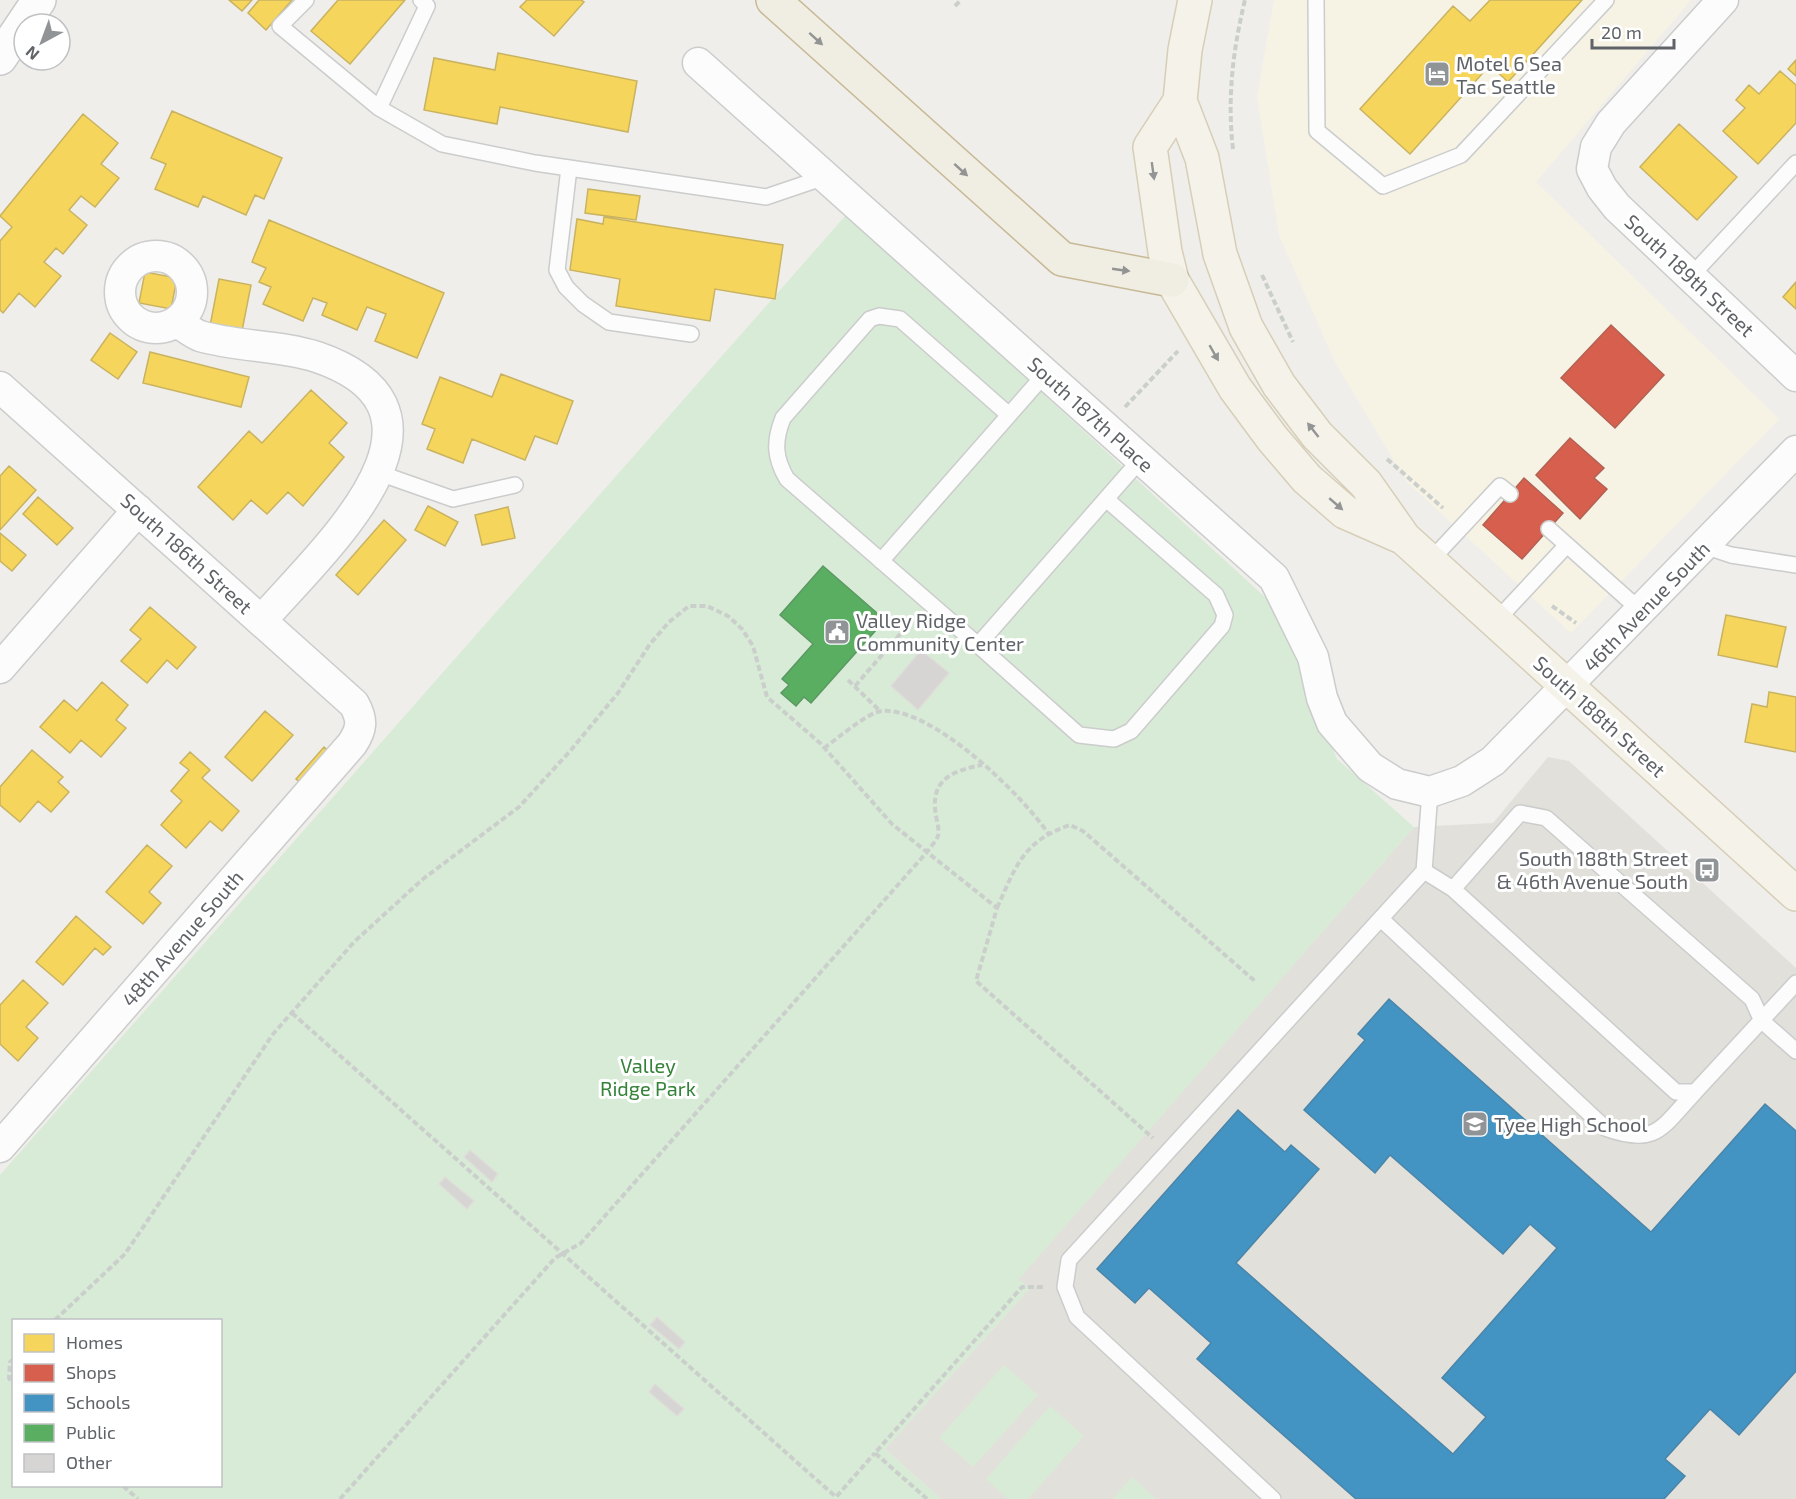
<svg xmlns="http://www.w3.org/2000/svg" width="1796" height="1499" font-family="'Exo 2',sans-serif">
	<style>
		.commercial { fill: #f7f3e4 }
		.education { fill: #e2e0da }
		.green { fill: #d8ebd6; fill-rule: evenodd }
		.homes { fill: #f6d55c; stroke: #c9b360; stroke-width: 1.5 }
		.shops { fill: #d6604d; stroke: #b26155; stroke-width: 1.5 }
		.schools { fill: #4393c3; stroke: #4b85a8; stroke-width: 1.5 }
		.public { fill: #5aae61; stroke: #5c9863; stroke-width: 1.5 }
		.building { fill: #d6d5d3; stroke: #deddd9; stroke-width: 1.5 }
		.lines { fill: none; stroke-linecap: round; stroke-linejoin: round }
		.service-casing { stroke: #cbcccc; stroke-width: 18 }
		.minor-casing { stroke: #cbcccc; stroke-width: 33 }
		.secondary-casing { stroke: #cacacb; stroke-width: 36 }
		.primary-casing { stroke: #d7ceb8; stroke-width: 36 }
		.motorway-casing { stroke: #c8b996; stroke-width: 36 }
		.path { stroke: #cacfcc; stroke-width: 4; stroke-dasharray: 6 3; stroke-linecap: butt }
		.service { stroke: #fdfcfc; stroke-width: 15 }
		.minor { stroke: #fdfcfc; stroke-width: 30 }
		.secondary { stroke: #fdfcfc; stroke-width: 33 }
		.primary { stroke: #f4f2e9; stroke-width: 33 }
		.motorway { stroke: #f0ede3; stroke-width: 33 }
		.oneway { fill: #929393 }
		.oneway2 { fill: #939595 }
		.labels { text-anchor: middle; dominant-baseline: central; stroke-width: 6; stroke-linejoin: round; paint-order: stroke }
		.poi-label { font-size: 20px; fill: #5f6368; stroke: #fff; text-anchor: start }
		.street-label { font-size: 20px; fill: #5f6368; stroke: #fff }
		.park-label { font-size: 20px; fill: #348238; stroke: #fff }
	</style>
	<rect width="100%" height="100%" fill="#efeeea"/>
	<path class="commercial" d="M 1274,0 L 1691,0 L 1536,182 L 1779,419 L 1571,633 L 1407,482 L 1335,362 L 1279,235 L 1257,97 Z"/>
	<path class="education" d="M 1548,757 L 1569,761 L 1796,968 L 1796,1499 L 941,1499 L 885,1449 L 1029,1289 L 1018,1279 L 1414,827 L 1493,823 Z"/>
	<path class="green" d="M 847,214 L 1279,610 L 1298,656 L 1317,713 L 1337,759 L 1414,827 L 1019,1279 L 1029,1289 L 885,1449 L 941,1499 L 0,1499 L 0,1175 ZM 14,1320 L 220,1320 L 220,1486 L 14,1486 Z
		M 1004,1365 L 1038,1395 L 973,1467 L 939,1438 Z
		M 1050,1406 L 1084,1436 L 1028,1499 L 1008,1499 L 986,1479 Z
		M 1132,1477 L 1156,1499 L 1113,1499 Z"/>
	<path class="homes" d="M 229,0 L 252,0 L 242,11 Z
		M 259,0 L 292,0 L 266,30 L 248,13 Z
		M 338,0 L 405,0 L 350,64 L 311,31 Z
		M 527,0 L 581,0 L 584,2 L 554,36 L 520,7 Z
		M 1490,0 L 1582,0 L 1508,82 L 1490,65 L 1410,154 L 1360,109 L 1453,6 L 1470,21 Z
		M 498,53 L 637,81 L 628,132 L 500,107 L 497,124 L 424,110 L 434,58 L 495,70 Z
		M 1796,60 L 1796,76 L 1788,69 Z
		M 1780,71 L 1796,85 L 1796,123 L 1758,164 L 1723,131 L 1745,108 L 1736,100 L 1749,85 L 1759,94 Z
		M 172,111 L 282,158 L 264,199 L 255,195 L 246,215 L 203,196 L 198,207 L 155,189 L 166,164 L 151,158 Z
		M 83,114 L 118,143 L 101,164 L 119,178 L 95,207 L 81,196 L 69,210 L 87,225 L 63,254 L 56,248 L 44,262 L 61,276 L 35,307 L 19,293 L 3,313 L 0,310 L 0,241 L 12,227 L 0,216 Z
		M 1679,124 L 1737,177 L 1697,220 L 1640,167 Z
		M 588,189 L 640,196 L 636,220 L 585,213 Z
		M 604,217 L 783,245 L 775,299 L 715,289 L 710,321 L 616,306 L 620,279 L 570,270 L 577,219 L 603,224 Z
		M 269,220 L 444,293 L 417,358 L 375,341 L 386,314 L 367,307 L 357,330 L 322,315 L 327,303 L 313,298 L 303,321 L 263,304 L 271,287 L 259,282 L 266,268 L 252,262 Z
		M 145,272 L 177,278 L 171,309 L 139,303 Z
		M 219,279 L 251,285 L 242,331 L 210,326 Z
		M 1796,282 L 1796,309 L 1783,297 Z
		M 110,333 L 137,352 L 118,379 L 91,360 Z
		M 150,352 L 249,377 L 241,407 L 143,383 Z
		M 501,374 L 573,401 L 557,444 L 535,436 L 525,460 L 472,439 L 463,463 L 427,449 L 435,429 L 422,424 L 440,377 L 492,397 Z
		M 311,390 L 347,423 L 329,443 L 344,457 L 303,506 L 288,492 L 267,514 L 251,500 L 233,520 L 198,487 L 249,431 L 262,443 Z
		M 9,466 L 36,490 L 0,530 L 0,476 Z
		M 38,497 L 73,528 L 57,545 L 23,514 Z
		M 428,506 L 458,522 L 445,546 L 415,530 Z
		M 508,507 L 515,538 L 482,545 L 475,515 Z
		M 384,520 L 406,540 L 358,595 L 336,575 Z
		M 0,533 L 26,555 L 12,571 L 0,561 Z
		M 150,607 L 196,647 L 177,669 L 167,660 L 147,683 L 121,661 L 141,639 L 130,630 Z
		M 1726,615 L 1786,627 L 1777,667 L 1718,655 Z
		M 102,682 L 128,705 L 116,720 L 126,728 L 101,757 L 81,740 L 70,753 L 40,727 L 64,700 L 77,711 Z
		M 1769,692 L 1796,697 L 1796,752 L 1745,742 L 1752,704 L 1767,707 Z
		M 265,711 L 293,735 L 252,781 L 225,757 Z
		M 324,747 L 332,754 L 304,786 L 296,779 Z
		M 32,750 L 63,777 L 58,782 L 69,792 L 51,812 L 38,801 L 20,822 L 0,805 L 0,787 Z
		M 190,752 L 210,770 L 202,778 L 239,811 L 222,831 L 210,821 L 186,848 L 161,825 L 182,801 L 171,791 L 189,770 L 180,763 Z
		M 147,845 L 172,866 L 149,892 L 161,903 L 143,924 L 106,892 Z
		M 76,916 L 111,947 L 103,955 L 95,948 L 63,985 L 36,962 Z
		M 23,980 L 48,1003 L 26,1027 L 38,1038 L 18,1061 L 0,1044 L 0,1005 Z"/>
	<path class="shops" d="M 1611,325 L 1664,375 L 1615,428 L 1561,378 Z
		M 1570,438 L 1604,468 L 1594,478 L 1607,489 L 1580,519 L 1536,475 Z
		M 1524,478 L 1563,513 L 1522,559 L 1483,525 Z"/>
	<path class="schools" d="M 1389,999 L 1651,1232 L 1765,1104 L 1796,1131 L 1796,1371 L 1739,1435 L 1710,1409 L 1665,1459 L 1685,1476 L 1664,1499 L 1356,1499 L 1197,1359 L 1211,1343 L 1149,1288 L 1135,1303 L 1097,1269 L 1238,1110 L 1285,1152 L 1291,1145 L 1319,1169 L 1236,1263 L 1453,1454 L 1486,1417 L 1442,1378 L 1557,1248 L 1530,1224 L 1503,1254 L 1390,1155 L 1375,1173 L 1304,1110 L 1365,1040 L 1358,1034 Z"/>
	<path class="public" d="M 823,566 L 885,620 L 811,703 L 804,697 L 796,706 L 781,693 L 789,685 L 782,679 L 813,644 L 780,615 Z"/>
	<path class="building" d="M 921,650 L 949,673 L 918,710 L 891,686 Z
		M 470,1150 L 498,1174 L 492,1182 L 464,1157 Z
		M 445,1177 L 474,1201 L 467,1209 L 439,1184 Z
		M 657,1317 L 685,1342 L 679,1349 L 650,1325 Z
		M 655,1384 L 684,1409 L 677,1416 L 649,1392 Z"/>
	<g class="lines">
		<g class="service-casing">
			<path id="service" d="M 306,0 L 280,26 L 379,108 L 442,144 L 535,163 L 766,197 L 825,177
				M 1316,0 L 1317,131 L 1383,186 L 1461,155 L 1606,0
				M 379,108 L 427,6 L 421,0
				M 569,168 L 557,270 L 566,287 L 583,304 L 609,322 L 691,334
				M 1691,276 L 1796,163
				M 1009,415 L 900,319 L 879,316 L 870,319 L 783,418 C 774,441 774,457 787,479 L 978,645 L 1141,459
				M 379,473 L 453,499 L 515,485
				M 1549,529 L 1567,545
				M 1704,546 L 1731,555 L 1796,565
				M 881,561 L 1045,374
				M 1430,561 L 1500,486 L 1510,494
				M 1496,621 L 1567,545 L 1641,611
				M 978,645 L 1079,735 L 1114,739 L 1131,731 L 1222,626 L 1225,615 L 1216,595 L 1106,499
				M 1424,871 L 1453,889 L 1676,1092 L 1695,1092 L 1796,983
				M 1453,889 L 1520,813 L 1546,818 L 1752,999 L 1762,1021 L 1796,1051
				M 1381,919 L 1605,1128 C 1657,1147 1662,1127 1695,1092
				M 1273,1499 L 1077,1317 L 1065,1287 L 1069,1260 L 1424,871 L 1430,792"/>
		</g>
		<g class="minor-casing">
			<path id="minor" d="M 1723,0 L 1611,123 L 1596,147 L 1592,169 L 1602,188 L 1617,207 L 1796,376
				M 698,63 L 1274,578 L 1313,657 L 1322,698 L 1332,723 L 1370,767 L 1397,784 L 1430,792 L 1462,781 L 1493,761 L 1796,451
				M120 292a36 36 0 1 1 72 0a36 36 0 1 1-72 0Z
				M 177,322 C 184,326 192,333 200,336 C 238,347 280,345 317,357 C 478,412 322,551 262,620
				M 0,387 L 354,704 C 363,720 362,729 352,744 L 0,1147
				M 0,668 L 138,510"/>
		</g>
		<g class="secondary-casing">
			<path id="secondary" d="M 0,58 L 39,0"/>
		</g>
		<g class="primary-casing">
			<path id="primary" d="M 1195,0 L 1185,50 L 1180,101 L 1202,158 L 1220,254 L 1246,327 L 1279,385 L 1317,435 L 1366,484 L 1404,538 L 1796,894
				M 1180,101 L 1150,147 L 1165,252 L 1172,280 L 1235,388 L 1272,438 L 1307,479 L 1345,512 L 1404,538"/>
		</g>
		<g class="motorway-casing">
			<path id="motorway" d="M 773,0 L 1062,259 L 1172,280"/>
		</g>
		<path class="path" d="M 955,6 L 961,0
			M 1233,149 C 1227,98 1233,49 1245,0
			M 1262,275 L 1293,342
			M 1125,407 L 1178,351
			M 1387,459 L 1443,508
			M 1552,606 L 1576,623
			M 848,680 L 879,710
			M 855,686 L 915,617
			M 824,748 C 837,739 868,712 882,711 C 932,707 1021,794 1048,833
			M 997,908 C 1016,866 1023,841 1070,825 L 1083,831 L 1256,982
			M 292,1013 L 836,1497 L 875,1453
			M 55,1320 L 125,1254 L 273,1034 L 354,942 L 423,879 L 519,807 L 571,750 L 618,693 L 650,644 L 669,622 L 689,606 L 707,606 L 728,616 L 742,629 L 753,646 L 767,697 L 820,743 L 892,824 L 997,908 L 976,981 L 1153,1138
			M 14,1359 L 10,1362 L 9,1378 L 14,1385
			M 123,1486 L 138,1499
			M 340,1499 L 555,1258 L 581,1243 L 927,852 C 930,848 936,841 938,836 C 940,828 935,816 935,807 C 933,777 957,770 982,765
			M 927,1499 L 875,1453 L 1022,1287 L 1044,1287"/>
		<use href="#service" class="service"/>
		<use href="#minor" class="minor"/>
		<use href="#secondary" class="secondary"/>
		<use href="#primary" class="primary"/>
		<use href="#motorway" class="motorway"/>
	</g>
	<defs><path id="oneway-solid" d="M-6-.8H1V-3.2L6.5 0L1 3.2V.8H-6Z" transform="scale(1.5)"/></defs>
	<g class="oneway">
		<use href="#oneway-solid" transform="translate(816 39) rotate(42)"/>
		<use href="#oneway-solid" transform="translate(961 170) rotate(42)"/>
		<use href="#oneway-solid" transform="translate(1121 270) rotate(8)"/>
	</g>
	<g class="oneway2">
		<use href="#oneway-solid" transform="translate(1153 171) rotate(82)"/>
		<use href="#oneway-solid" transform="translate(1214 353) rotate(60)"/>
		<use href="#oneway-solid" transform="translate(1313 430) rotate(-128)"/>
		<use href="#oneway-solid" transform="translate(1336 504) rotate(41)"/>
	</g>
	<defs>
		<g id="hotel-square" transform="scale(1.35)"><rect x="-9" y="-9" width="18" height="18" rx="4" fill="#919496" stroke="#fff"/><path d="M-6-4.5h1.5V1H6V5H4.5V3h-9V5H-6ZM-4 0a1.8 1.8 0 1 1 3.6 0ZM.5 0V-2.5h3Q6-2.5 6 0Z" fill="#fff"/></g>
		<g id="civic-square" transform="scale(1.35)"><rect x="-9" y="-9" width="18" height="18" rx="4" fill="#919496" stroke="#fff"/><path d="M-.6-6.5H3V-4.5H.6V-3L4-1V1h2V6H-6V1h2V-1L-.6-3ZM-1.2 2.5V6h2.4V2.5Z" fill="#fff"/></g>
		<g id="bus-square" transform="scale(1.35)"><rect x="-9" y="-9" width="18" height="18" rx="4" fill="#919496" stroke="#fff"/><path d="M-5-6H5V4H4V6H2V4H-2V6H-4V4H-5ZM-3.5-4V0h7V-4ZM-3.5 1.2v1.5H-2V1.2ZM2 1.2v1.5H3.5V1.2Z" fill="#fff"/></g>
		<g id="school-square" transform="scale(1.35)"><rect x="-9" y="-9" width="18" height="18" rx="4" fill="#919496" stroke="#fff"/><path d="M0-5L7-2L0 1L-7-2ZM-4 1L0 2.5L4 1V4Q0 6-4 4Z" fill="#fff"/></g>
	</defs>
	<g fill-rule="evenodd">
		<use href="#hotel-square" x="1437" y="74"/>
		<use href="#civic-square" x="837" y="632"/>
		<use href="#bus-square" x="1707" y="870"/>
		<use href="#school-square" x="1475" y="1124"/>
	</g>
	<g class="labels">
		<g class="poi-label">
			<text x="1456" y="63">Motel 6 Sea<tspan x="1456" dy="23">Tac Seattle</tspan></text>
			<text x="856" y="620">Valley Ridge<tspan x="856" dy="23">Community Center</tspan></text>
			<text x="1688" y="858" text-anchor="end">South 188th Street<tspan x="1688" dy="23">&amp; 46th Avenue South</tspan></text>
			<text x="1494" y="1124">Tyee High School</text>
		</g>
		<g class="street-label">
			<text transform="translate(1690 275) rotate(43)">South 189th Street</text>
			<text transform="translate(1091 414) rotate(42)">South 187th Place</text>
			<text transform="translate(187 553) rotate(42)">South 186th Street</text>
			<text transform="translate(1646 606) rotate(-46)">46th Avenue South</text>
			<text transform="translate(1600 716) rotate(42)">South 188th Street</text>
			<text transform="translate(182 938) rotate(-49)">48th Avenue South</text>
		</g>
		<g class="park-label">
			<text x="648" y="1065">Valley<tspan x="648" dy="23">Ridge Park</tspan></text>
		</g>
	</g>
	<rect x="12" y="1319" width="210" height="168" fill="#ffffff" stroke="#bfc1c3" stroke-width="1.5"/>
	<rect x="24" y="1334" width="30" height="18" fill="#f6d55c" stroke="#bfc1c3" stroke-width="1.5"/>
	<text x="66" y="1349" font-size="18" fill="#5f6368">Homes</text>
	<rect x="24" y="1364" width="30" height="18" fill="#d6604d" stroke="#bfc1c3" stroke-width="1.5"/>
	<text x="66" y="1379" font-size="18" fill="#5f6368">Shops</text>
	<rect x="24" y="1394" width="30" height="18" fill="#4393c3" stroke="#bfc1c3" stroke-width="1.5"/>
	<text x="66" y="1409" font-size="18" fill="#5f6368">Schools</text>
	<rect x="24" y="1424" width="30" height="18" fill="#5aae61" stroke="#bfc1c3" stroke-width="1.5"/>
	<text x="66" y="1439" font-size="18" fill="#5f6368">Public</text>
	<rect x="24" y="1454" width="30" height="18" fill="#d6d5d3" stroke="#bfc1c3" stroke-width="1.5"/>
	<text x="66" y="1469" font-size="18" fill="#5f6368">Other</text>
	<g transform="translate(42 42) rotate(221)"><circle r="28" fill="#ffffff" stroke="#bfc1c3" stroke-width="1.5"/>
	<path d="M0-4.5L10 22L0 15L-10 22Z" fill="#919496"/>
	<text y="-9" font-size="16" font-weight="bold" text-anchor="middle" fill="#5f6368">N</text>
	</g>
	<path d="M1592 39v9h82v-9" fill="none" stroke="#5f6368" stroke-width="3"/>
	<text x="1601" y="39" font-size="18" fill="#5f6368" stroke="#ffffff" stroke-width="4.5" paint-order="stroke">20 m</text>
</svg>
